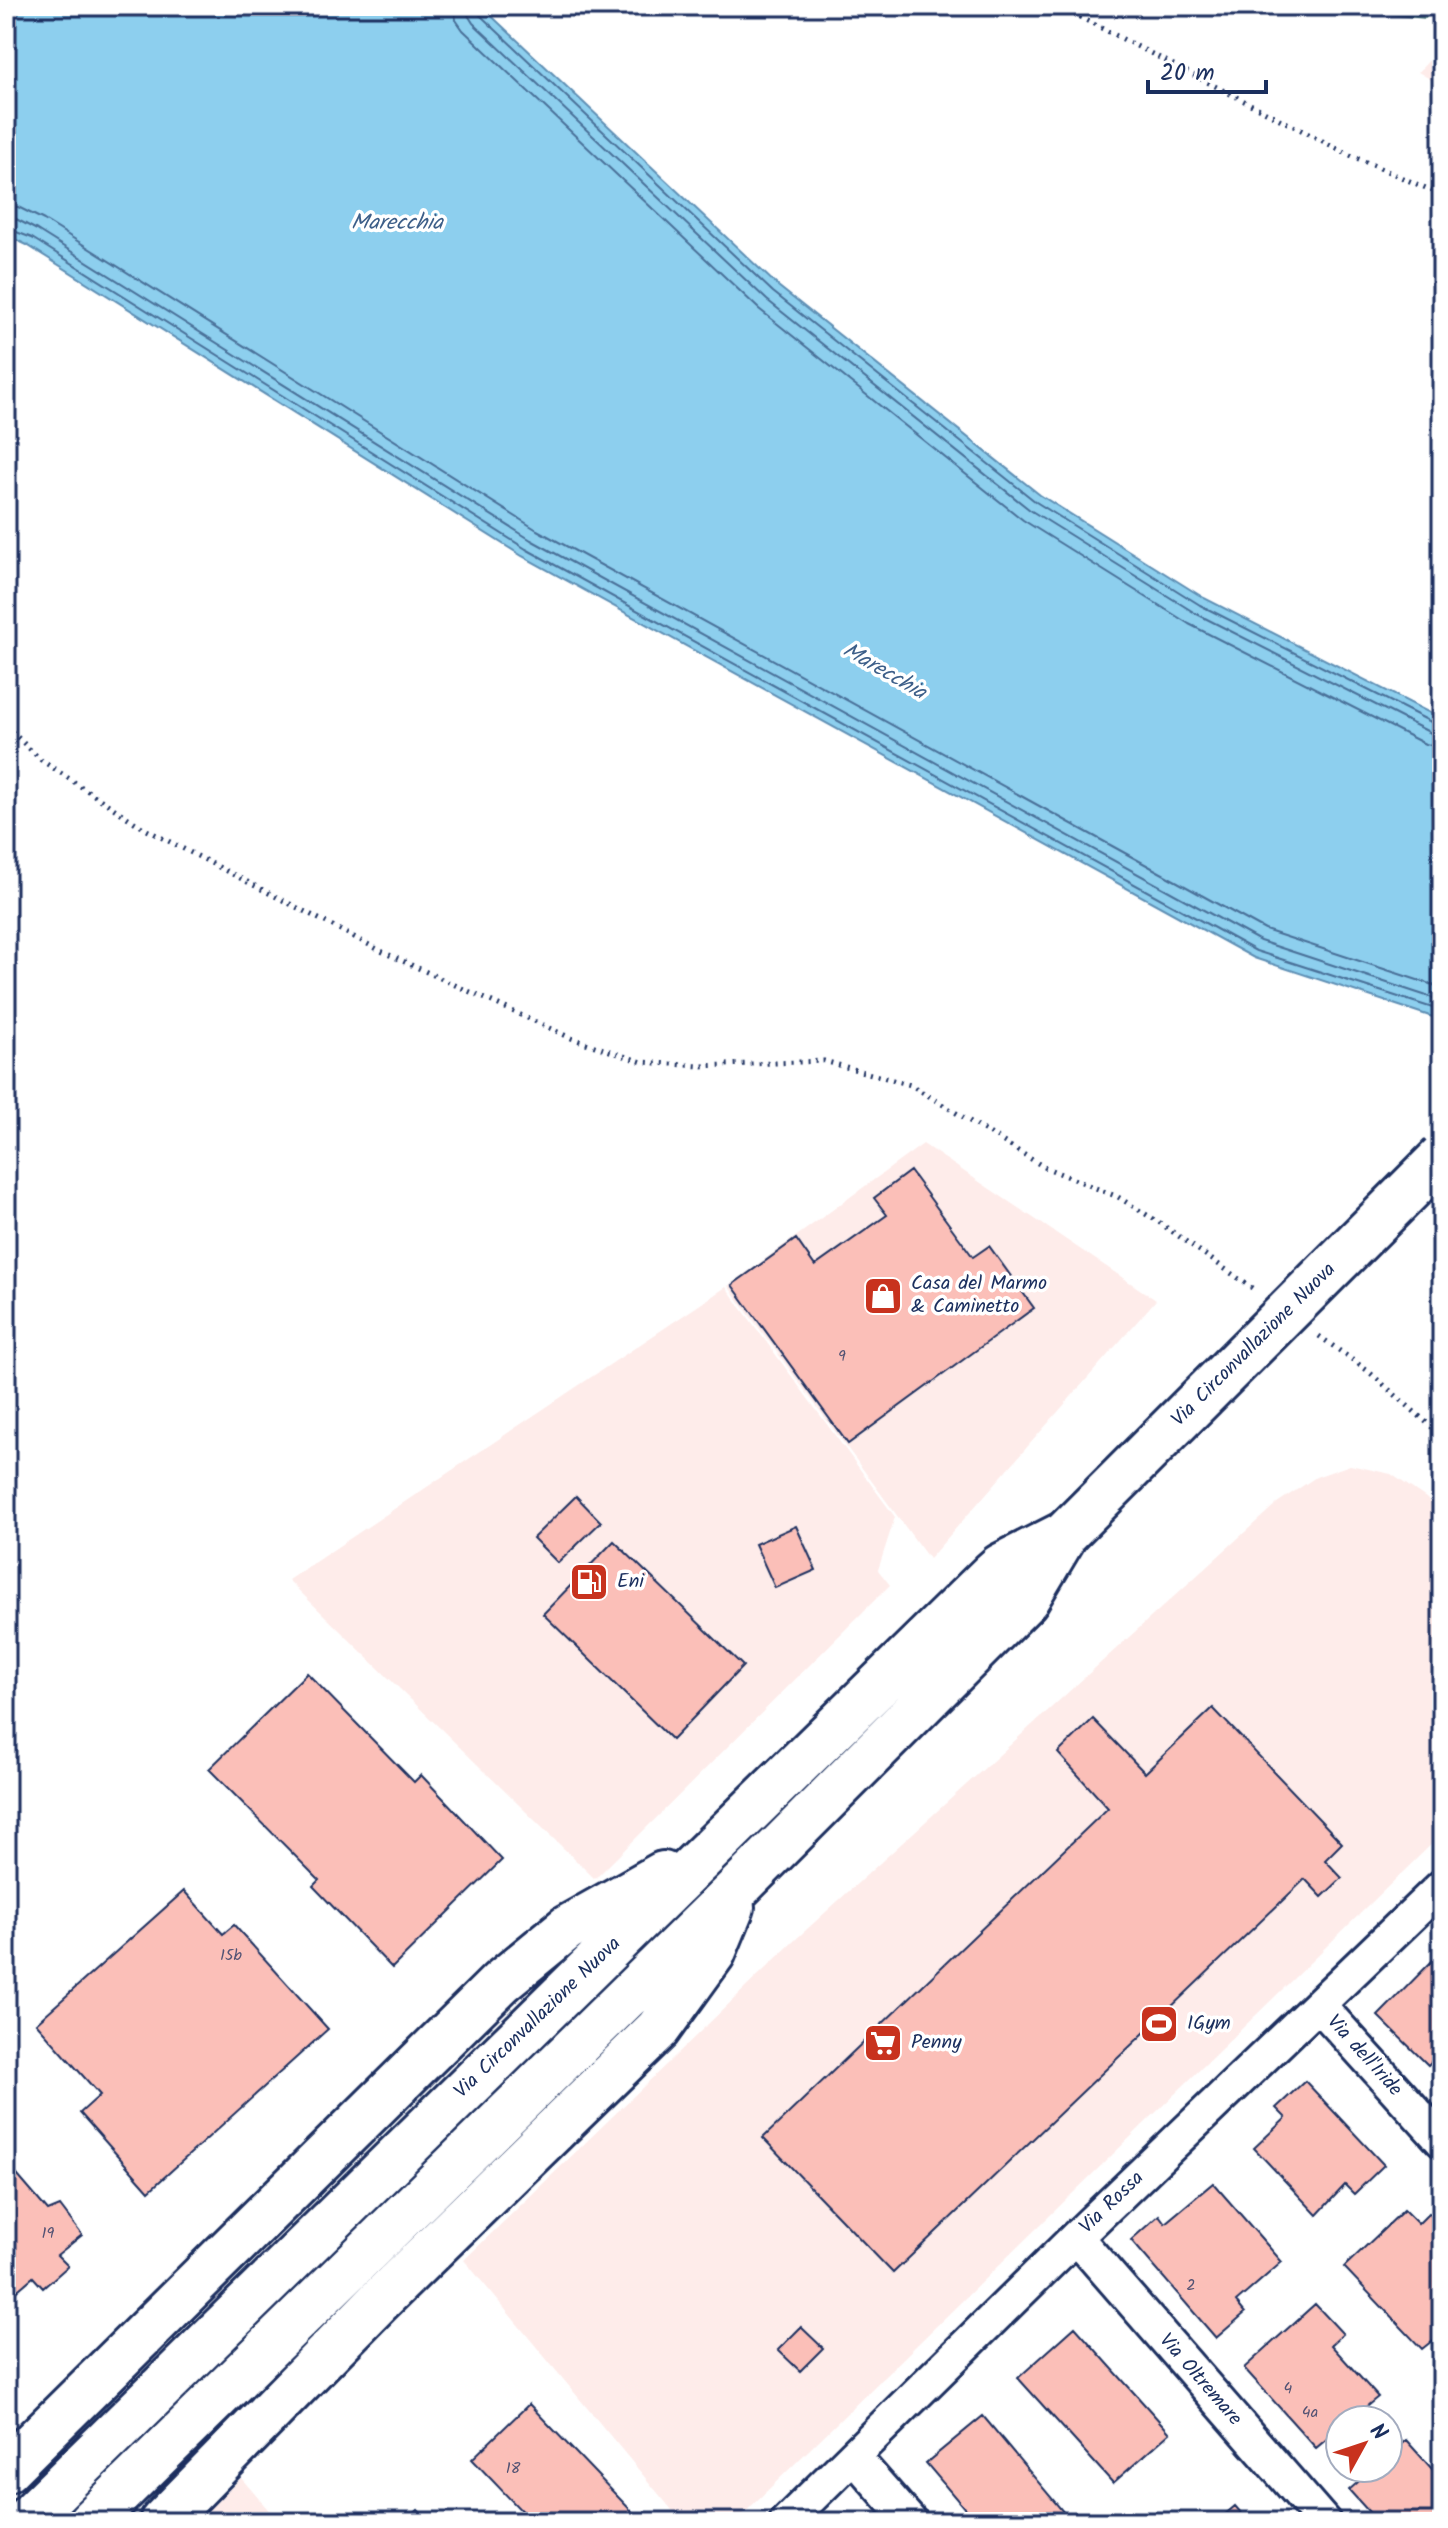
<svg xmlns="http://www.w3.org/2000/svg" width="1448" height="2528" font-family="Kalam,sans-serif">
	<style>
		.built { fill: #feecea }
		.green { fill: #9ce3b0; stroke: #5c8987; stroke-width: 2 }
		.water { fill: #8dcfee; stroke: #5f8fb4; stroke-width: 2 }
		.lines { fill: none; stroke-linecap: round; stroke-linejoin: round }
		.shore { stroke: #496f98; stroke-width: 2 }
		.building { fill: #fbbfb8; stroke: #1b2f5e; stroke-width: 2 }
		.minor-casing { stroke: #1b2f5e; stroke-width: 38 }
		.primary-casing { stroke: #1b2f5e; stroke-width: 50 }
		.path { stroke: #1b2f5e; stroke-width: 5; stroke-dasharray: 2 6; stroke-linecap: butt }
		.minor { stroke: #fff; stroke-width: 32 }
		.primary { stroke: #fff; stroke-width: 44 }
		.primary-bridge-casing { stroke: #1b2f5e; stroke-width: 50; stroke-linecap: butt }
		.primary-bridge { stroke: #fff; stroke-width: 44 }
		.labels { text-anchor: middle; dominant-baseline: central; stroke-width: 7; stroke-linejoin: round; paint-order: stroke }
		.number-label { font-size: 16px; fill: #535374 }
		.poi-label { font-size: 20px; fill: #1b2f5e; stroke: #fff; text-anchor: start }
		.street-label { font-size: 20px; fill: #1b2f5e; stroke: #fff }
		.water-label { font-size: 22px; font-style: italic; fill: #3d5f89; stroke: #fff }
	</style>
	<rect width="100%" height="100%" fill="#fff"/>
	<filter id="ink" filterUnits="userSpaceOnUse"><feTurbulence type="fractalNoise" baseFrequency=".0125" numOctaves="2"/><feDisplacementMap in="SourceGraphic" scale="16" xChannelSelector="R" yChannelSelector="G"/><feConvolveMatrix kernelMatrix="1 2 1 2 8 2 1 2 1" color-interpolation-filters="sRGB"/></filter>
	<g filter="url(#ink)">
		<path class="built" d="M 1442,47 L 1442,86 L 1418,72 Z
			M 923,1144 L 1156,1300 L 929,1559 L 728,1286 Z
			M 726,1287 L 895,1517 L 878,1570 L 890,1585 L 595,1879 L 288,1580 Z
			M 1350,1465 L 1391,1474 L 1426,1498 L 1442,1514 L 1442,1834 L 735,2522 L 682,2522 L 464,2260 L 795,1940 L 1277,1503 L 1316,1477 Z
			M 241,2478 L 279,2522 L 195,2522 Z"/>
		<path class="green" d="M 1316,6 L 1437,6 L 1425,18 Z"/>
		<path class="water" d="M 6,6 L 481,6 L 778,286 L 1040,495 L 1204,598 L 1442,719 L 1442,1020 L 1254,958 L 522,556 L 27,245 L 6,235 Z"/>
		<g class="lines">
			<path class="shore" d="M 454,6 L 456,20 L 463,30 L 759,309 L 1023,520 L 1189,624 L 1425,744 L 1442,747
				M 466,6 L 468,15 L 473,23 L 767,300 L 1030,510 L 1195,613 L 1431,733 L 1442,735
				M 477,6 L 480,15 L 773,292 L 1036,502 L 1200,605 L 1435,724 L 1442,725
				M 6,206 L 18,207 L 44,220 L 537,530 L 1265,930 L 1442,988
				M 6,218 L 16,219 L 37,230 L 531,540 L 1260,941 L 1442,1001
				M 6,228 L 32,238 L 526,549 L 1256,951 L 1442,1011"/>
		</g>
		<path class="building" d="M 910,1171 L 973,1257 L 989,1246 L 1034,1308 L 848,1444 L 732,1285 L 796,1239 L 815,1266 L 887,1215 L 874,1198 Z
			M 576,1496 L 601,1522 L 558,1563 L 533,1538 Z
			M 796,1526 L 816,1570 L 775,1588 L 755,1544 Z
			M 614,1541 L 743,1666 L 672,1740 L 543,1614 Z
			M 307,1673 L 414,1782 L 421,1775 L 502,1860 L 392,1968 L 313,1886 L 319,1880 L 209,1769 Z
			M 1213,1708 L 1342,1843 L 1325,1860 L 1342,1878 L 1322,1897 L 1305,1879 L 893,2273 L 763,2138 L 1108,1808 L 1058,1753 L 1093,1719 L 1145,1773 Z
			M 184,1891 L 223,1934 L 234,1925 L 328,2029 L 149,2191 L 80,2113 L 100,2095 L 36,2023 Z
			M 1442,1951 L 1442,2051 L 1428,2065 L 1378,2016 Z
			M 1305,2081 L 1384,2165 L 1354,2194 L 1345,2185 L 1317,2215 L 1254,2148 L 1286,2118 L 1276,2108 Z
			M 6,2162 L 48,2211 L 60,2206 L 82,2235 L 57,2255 L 68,2266 L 43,2288 L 33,2277 L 6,2300 Z
			M 1213,2183 L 1282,2262 L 1236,2302 L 1245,2313 L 1216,2338 L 1131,2240 L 1159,2215 L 1165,2223 Z
			M 1404,2210 L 1418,2224 L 1429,2213 L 1442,2227 L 1442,2333 L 1422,2349 L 1344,2267 Z
			M 1315,2304 L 1343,2334 L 1331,2345 L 1378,2397 L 1350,2420 L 1340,2420 L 1340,2428 L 1316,2448 L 1244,2368 Z
			M 801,2327 L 823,2348 L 800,2371 L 778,2350 Z
			M 1075,2327 L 1170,2433 L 1113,2483 L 1018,2378 Z
			M 529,2404 L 642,2522 L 532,2522 L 472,2459 Z
			M 983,2416 L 1070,2520 L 1067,2522 L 976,2522 L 926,2463 Z
			M 1406,2440 L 1442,2480 L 1442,2522 L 1378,2522 L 1349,2490 L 1374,2468 L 1388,2468 L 1388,2456 Z
			M 1235,2506 L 1249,2522 L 1216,2522 Z
			M 418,2510 L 429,2522 L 405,2522 Z"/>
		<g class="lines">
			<g class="minor-casing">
				<path id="minor" d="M 1319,2005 L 1442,2141
					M 1076,2237 L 1324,2522
					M 853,2456 L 911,2522
					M 786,2522 L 1076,2237 L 1442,1886"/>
			</g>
			<g class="primary-casing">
				<path id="primary" d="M 6,2470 L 501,1982 L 567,1928 L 663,1874
					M 24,2522 L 992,1574 L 1001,1566 L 1066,1533
					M 90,2522 L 743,1883 L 1026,1600 L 1066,1533
					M 162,2522 L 378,2302 L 658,2029 L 713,1953 L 732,1907"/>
			</g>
			<path class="path" d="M 1058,6 L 1352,156 L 1442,195
				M 6,726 L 41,760 L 145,829 L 383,952 L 571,1038 L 642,1062 L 700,1066 L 824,1061 L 911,1085 L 1044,1167 L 1118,1197 L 1160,1223 L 1252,1288
				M 1319,1336 L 1368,1371 L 1442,1436"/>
			<use href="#minor" class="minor"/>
			<use href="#primary" class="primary"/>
			<g class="primary-bridge-casing">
				<path id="primary-bridge" d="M 1066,1533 L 1442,1157"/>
			</g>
			<use href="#primary-bridge" class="primary-bridge"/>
		</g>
	</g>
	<defs>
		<g id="shop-square" transform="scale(2)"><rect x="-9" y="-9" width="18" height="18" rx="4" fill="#c8321e" stroke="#fff"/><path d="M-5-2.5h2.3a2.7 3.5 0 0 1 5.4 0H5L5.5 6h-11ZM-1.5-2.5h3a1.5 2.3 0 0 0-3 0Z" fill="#fff"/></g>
		<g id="fuel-square" transform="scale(2)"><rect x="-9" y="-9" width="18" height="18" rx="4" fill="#c8321e" stroke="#fff"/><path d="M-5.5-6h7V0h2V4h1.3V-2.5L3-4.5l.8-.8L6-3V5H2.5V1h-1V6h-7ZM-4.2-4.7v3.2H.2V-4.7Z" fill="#fff"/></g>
		<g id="stadium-square" transform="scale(2)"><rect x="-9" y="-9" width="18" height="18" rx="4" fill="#c8321e" stroke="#fff"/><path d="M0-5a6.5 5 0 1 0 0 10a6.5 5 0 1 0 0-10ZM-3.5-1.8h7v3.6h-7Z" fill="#fff"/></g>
		<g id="supermarket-square" transform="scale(2)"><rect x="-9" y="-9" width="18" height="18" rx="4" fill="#c8321e" stroke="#fff"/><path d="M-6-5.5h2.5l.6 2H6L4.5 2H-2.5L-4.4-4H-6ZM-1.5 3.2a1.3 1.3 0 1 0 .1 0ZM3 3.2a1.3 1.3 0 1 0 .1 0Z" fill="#fff"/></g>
	</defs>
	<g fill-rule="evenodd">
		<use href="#shop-square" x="883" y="1296"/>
		<use href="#fuel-square" x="589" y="1582"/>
		<use href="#stadium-square" x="1159" y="2024"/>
		<use href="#supermarket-square" x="883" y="2043"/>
	</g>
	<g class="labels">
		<g class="number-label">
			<text x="842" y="1356">9</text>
			<text x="231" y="1955">15b</text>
			<text x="48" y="2233">19</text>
			<text x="1191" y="2285">2</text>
			<text x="1288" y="2388">4</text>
			<text x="1310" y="2412">4a</text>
			<text x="513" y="2468">18</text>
		</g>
		<g class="poi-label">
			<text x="911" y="1284">Casa del Marmo<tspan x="911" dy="23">&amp; Caminetto</tspan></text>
			<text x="617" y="1582">Eni</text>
			<text x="1187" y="2024">IGym</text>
			<text x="911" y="2043">Penny</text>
		</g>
		<g class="street-label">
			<text transform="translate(1254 1345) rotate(-45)">Via Circonvallazione Nuova</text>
			<text transform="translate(538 2018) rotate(-44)">Via Circonvallazione Nuova</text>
			<text transform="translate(1364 2056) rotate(48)">Via dell'Iride</text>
			<text transform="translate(1112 2203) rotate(-44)">Via Rossa</text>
			<text transform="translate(1200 2380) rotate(49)">Via Oltremare</text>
		</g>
		<g class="water-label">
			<text x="397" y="223">Marecchia</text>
			<text transform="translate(884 672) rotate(30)">Marecchia</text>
		</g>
	</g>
	<rect width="1448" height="2528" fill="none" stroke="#fff" stroke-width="32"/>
	<rect x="16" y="16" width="1416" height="2496" fill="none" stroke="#1b2f5e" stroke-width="3" filter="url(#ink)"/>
	<g transform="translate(1364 2444) rotate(50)"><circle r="38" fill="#ffffff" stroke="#a4acbf" stroke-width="2"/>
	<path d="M0-6L14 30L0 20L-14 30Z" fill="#c8321e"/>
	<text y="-12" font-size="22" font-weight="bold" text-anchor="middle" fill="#1b2f5e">N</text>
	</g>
	<path d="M1148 80v12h118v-12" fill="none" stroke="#1b2f5e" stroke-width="4"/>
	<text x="1160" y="80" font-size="24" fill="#1b2f5e" stroke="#ffffff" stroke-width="6" paint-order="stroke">20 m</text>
</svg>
